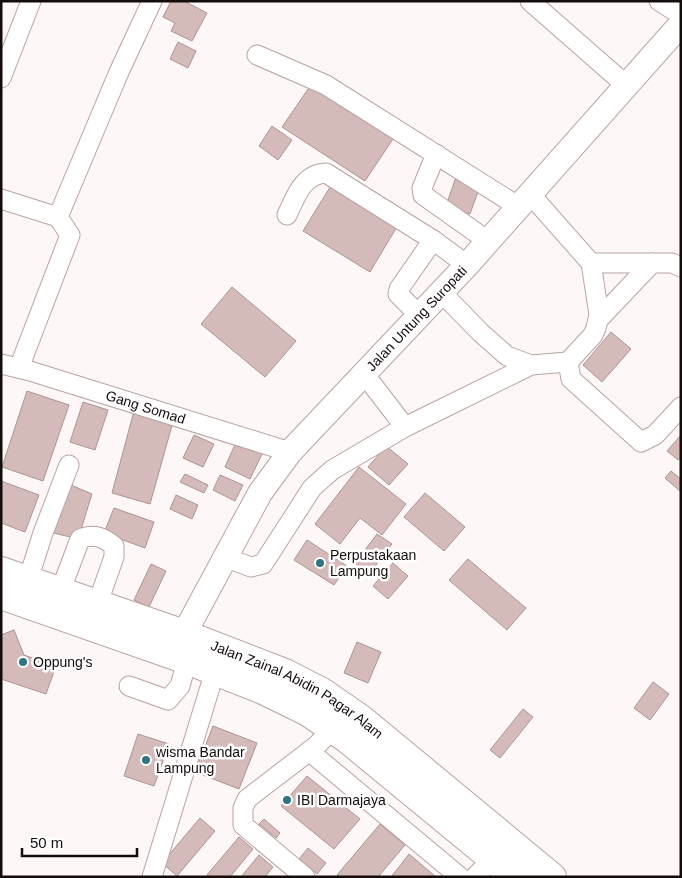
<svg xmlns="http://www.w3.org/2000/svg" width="682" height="878" font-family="Arial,sans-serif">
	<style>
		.building { fill: #d4bbba; stroke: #ab9492 }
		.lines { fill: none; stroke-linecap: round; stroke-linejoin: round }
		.minor-casing { stroke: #baa2a1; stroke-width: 21 }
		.major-casing { stroke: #baa2a1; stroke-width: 26 }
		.highway-casing { stroke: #baa2a1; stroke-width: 30 }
		.minor { stroke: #fff; stroke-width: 19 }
		.major { stroke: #fff; stroke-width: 24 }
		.highway { stroke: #fff; stroke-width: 28 }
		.poi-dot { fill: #2e7581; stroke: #fff; stroke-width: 2 }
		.labels { text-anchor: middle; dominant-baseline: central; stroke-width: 5; stroke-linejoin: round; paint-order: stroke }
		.street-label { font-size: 14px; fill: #130c0b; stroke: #fff }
		.poi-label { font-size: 14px; fill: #130c0b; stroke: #fff; text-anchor: start }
	</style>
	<rect width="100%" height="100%" fill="#fdf8f7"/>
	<path class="building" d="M 171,1 L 184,1 L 207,13 L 192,41 L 171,31 L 175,23 L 163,17 Z
		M 178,42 L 196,51 L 188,68 L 170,59 Z
		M 313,82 L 395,136 L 365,181 L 282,127 Z
		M 272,126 L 292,140 L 278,160 L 259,146 Z
		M 456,177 L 480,186 L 470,214 L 446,206 Z
		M 335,179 L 401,220 L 370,272 L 303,231 Z
		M 232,287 L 296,341 L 265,377 L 201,324 Z
		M 611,332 L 631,349 L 602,382 L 583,365 Z
		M 27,391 L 69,405 L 43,481 L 2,467 Z
		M 83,402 L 108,410 L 95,450 L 70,442 Z
		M 134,411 L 173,422 L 150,504 L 112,493 Z
		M 194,435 L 214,444 L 203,467 L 183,458 Z
		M 681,435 L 681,458 L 678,460 L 667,451 Z
		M 237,440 L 263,452 L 250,479 L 225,467 Z
		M 386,446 L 408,464 L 389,485 L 368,467 Z
		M 359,467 L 406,504 L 382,535 L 360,518 L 340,544 L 315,524 Z
		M 671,471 L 681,479 L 681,492 L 665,478 Z
		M 185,474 L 208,485 L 204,493 L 180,482 Z
		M 220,475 L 243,485 L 235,501 L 213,490 Z
		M 1,481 L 39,495 L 25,532 L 1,523 Z
		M 64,482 L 92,494 L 78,539 L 50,532 Z
		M 425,493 L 465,527 L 444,551 L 404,517 Z
		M 176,495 L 198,505 L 192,519 L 170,509 Z
		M 114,508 L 154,522 L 145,548 L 104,533 Z
		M 377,534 L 392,544 L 369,574 L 355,563 Z
		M 307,540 L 347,566 L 334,585 L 294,560 Z
		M 468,559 L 526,608 L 507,630 L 449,580 Z
		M 393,563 L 408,576 L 388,599 L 373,586 Z
		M 151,564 L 166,571 L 149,607 L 134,600 Z
		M 14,630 L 24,655 L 56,666 L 46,694 L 1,679 L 1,635 Z
		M 357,642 L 381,652 L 368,683 L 344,673 Z
		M 653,682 L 669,694 L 650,720 L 634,708 Z
		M 523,709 L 533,717 L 500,758 L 490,750 Z
		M 213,726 L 257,743 L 239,789 L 195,772 Z
		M 138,734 L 169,744 L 154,786 L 124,776 Z
		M 307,776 L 360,819 L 334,849 L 281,806 Z
		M 200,818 L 215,831 L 177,876 L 162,863 Z
		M 264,819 L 280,833 L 276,838 L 259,824 Z
		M 380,824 L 405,845 L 378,877 L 339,877 L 337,875 Z
		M 239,837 L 253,849 L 230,877 L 210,877 L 207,875 Z
		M 308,848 L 326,863 L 317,874 L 299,859 Z
		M 409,854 L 436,877 L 391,877 Z
		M 259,855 L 273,867 L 265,877 L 241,877 Z"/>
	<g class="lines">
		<g class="minor-casing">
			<g id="minor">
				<path d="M 530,1 L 627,86"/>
				<path d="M 659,1 L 681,15"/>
				<path d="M 257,55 L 326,85 L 519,207"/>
				<path d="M 1,78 L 31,1"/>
				<path d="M 436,154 L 422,188 L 423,195 L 488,241"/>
				<path d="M 530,194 L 591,263 L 599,315 L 596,328 L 593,335 L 568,362 L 571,379 L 641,442 L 655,435 L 681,407"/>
				<path d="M 1,199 L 58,217 L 70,235 L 19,368"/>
				<path d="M 287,215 C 296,196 303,174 326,173 L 433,240 L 467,265"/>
				<path d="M 58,217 L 119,72 L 152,1"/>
				<path d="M 591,263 L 672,263 L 681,267"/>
				<path d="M 441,292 L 481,333 L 507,356 L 531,365"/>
				<path d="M 419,315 L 398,294 L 399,289 L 433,240"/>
				<path d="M 598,320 L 652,263"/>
				<path id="s1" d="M 1,364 L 30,371 L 290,452"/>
				<path d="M 405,427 L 531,365 L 568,362"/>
				<path d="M 224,557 L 251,567 L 263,564 L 312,488 L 332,470 L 405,427 L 365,375"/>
				<path d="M 28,580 L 43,533 L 69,465"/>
				<path d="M 60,592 L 80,539 C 93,533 103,537 114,546 L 114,557 L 97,605"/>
				<path d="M 129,686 L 168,700 L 180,686 L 187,660"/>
				<path d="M 309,751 L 460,877"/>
				<path d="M 152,877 L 215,671"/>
				<path d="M 305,877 L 243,825 L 243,808 L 247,799 L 316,746 L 333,729"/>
				<path d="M 475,877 L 493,858"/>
			</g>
		</g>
		<g class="major-casing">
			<g id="major">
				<path id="s2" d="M 184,634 L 260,493 L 290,452 L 467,265 L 681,24"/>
			</g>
		</g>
		<g class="highway-casing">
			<g id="highway">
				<path id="s3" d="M 1,571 L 184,634 L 285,673 L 322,692 L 361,719 L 552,877"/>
				<path d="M 1,595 L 187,660 L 263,690 L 308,712 L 346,738 L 515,877"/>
			</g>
		</g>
		<use href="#minor" class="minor"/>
		<use href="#major" class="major"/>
		<use href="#highway" class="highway"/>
	</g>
	<g class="poi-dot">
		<circle cx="320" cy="563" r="5"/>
		<circle cx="23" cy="662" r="5"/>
		<circle cx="146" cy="760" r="5"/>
		<circle cx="287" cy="800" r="5"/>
	</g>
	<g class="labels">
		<g class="street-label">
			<text stroke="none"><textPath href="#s2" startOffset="395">Jalan Untung Suropati</textPath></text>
			<text stroke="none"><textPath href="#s1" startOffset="151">Gang Somad</textPath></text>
			<text stroke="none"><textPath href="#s3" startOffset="320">Jalan Zainal Abidin Pagar Alam</textPath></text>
		</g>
		<g class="poi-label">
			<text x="330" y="555">Perpustakaan<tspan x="330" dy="16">Lampung</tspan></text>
			<text x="33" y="662">Oppung's</text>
			<text x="156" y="752">wisma Bandar<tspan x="156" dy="16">Lampung</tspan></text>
			<text x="297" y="800">IBI Darmajaya</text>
		</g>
	</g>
	<rect width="682" height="878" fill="none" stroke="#130c0b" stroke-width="5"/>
	<path d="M22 848v8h115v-8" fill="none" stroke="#130c0b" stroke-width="2.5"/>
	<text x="30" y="848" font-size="15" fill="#130c0b" stroke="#ffffff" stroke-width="4" paint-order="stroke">50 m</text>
</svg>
